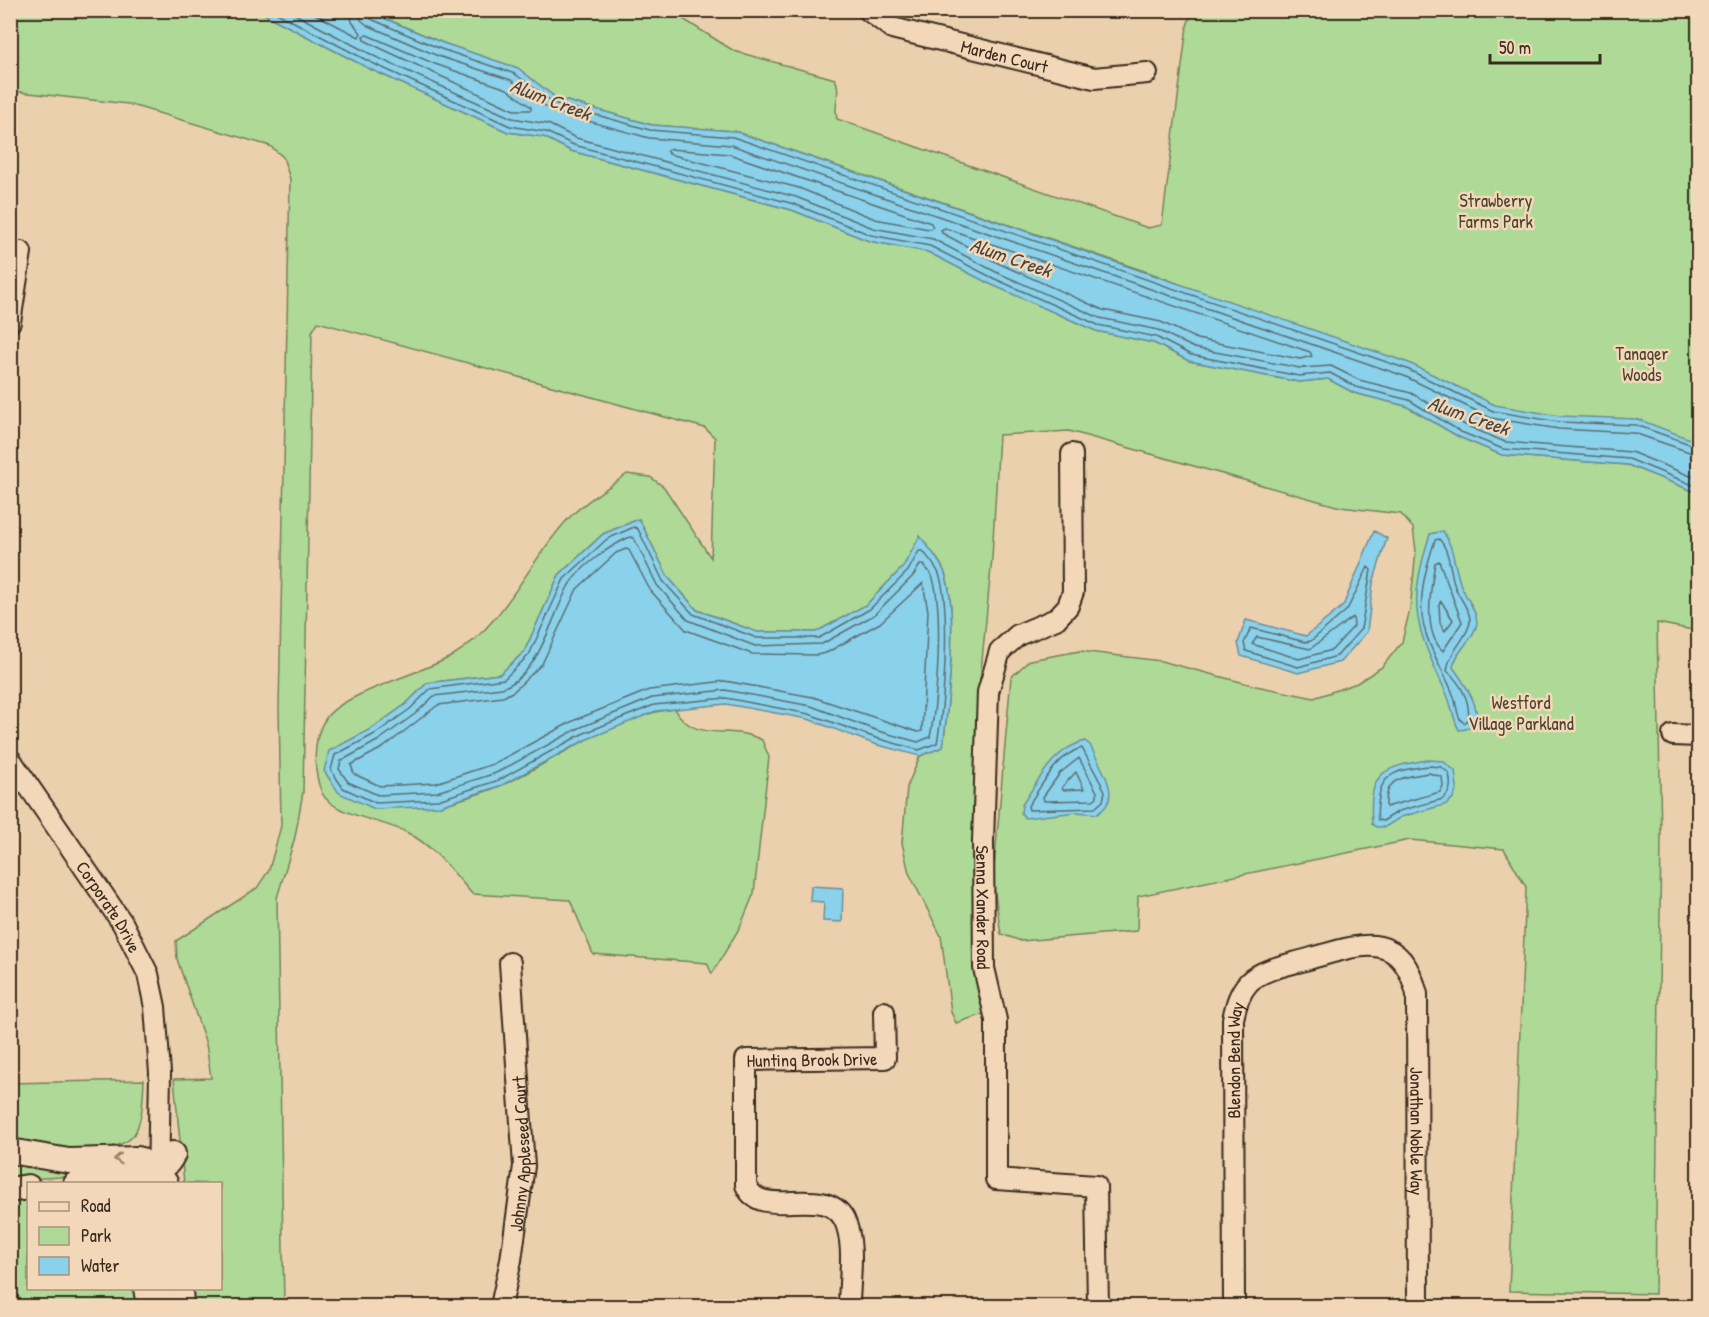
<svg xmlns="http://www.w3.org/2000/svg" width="1709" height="1317" font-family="'Patrick Hand',sans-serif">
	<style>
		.green { fill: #aed996; stroke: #74825a; stroke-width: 1.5 }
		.water { fill: #8ad1eb; stroke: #6a8e99; stroke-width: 1.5 }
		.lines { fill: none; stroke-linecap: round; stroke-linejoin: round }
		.shore { stroke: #5b6d70; stroke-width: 1.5 }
		.minor-casing { stroke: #3b2a1e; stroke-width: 24 }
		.major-casing { stroke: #3b2a1e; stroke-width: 28 }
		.minor { stroke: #f2d7b8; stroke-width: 20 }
		.major { stroke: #f2d7b8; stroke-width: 24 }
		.oneway { stroke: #96806b }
		.labels { text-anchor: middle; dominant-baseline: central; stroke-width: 5; stroke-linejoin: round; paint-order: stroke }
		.street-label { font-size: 18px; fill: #3b2a1e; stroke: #f2d7b8 }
		.park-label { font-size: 18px; fill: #4c4430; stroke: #f2d7b8 }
		.water-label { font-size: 20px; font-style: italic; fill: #47433d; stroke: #f2d7b8 }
	</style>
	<rect width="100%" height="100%" fill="#ebd0ae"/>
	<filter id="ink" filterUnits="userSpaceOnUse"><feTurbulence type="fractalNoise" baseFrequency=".0167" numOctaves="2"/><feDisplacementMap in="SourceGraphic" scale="12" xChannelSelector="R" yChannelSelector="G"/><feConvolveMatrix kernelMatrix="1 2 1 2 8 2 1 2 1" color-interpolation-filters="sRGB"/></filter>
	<g filter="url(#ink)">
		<path class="green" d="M 569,10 L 680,17 L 734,51 L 835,79 C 842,91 833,105 837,119 L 1148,228 L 1162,225 L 1187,26 L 1190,17 L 1197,11 L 1698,11 L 1698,463 L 1565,436 L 1156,275 L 734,131 L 652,125 L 556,98 L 517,68 L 443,43 L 368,11 Z
			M 11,11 L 258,11 L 370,69 L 508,132 L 544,137 L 571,151 L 792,210 L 869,241 L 928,252 L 991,284 L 1096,331 L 1154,343 L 1189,361 L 1299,382 L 1328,379 L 1354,393 L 1406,406 L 1459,437 L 1502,455 L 1628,465 L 1698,493 L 1698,631 L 1657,623 L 1661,837 L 1655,1294 L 1509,1291 L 1526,887 L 1504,849 L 1410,840 L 1138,896 L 1137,931 L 1021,941 L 1001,934 L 993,881 L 1011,677 L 1030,660 L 1080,651 L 1161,661 L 1256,686 L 1314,698 L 1357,683 L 1382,667 L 1402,642 L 1410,609 L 1416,551 L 1413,528 L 1401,514 L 1340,507 L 1069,431 L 999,435 L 992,558 L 976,722 L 981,739 L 975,952 L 984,1014 L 956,1023 L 951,1012 L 941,936 L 909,873 L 902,843 L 907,787 L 920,756 L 943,747 C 948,707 959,606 944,571 C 940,559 927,547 920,537 L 903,567 L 866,605 L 816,632 L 757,632 L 697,610 L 668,577 L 639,519 L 603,534 L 559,575 L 524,652 L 500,674 L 427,683 L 406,704 L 371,729 L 329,752 L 440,806 C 460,799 482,794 502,785 C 559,760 611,715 675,709 C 695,745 730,723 762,740 L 769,757 L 754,893 L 740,927 L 712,974 L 707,963 L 593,954 L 570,900 L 472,894 C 452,871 434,846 406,832 C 385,821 332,815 322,793 C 313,772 312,737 326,718 C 343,693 423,673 452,656 C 505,625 528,561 569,518 C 585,501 608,488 627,474 L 650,477 L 664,487 L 711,558 L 715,438 L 705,428 L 318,322 L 312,332 L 303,792 L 295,837 L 277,898 L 284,1306 L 194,1306 L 193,1289 L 220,1288 L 220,1184 L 184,1183 L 174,1079 L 211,1078 L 206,1044 L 177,959 L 176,941 L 257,888 L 269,870 L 281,826 L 279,706 L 290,179 L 283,157 L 270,146 L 128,104 L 11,91 Z
			M 144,1080 C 143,1097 143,1116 136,1131 C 123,1161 35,1147 11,1142 L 10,1083 Z
			M 10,1161 L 128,1173 L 11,1180 Z
			M 26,1198 L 28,1198 L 28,1288 L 137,1289 L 140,1306 L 11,1306 L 11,1202 Z"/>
		<path class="water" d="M 258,11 L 367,11 L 443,43 L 518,68 L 556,98 L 652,125 L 734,131 L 1409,363 L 1495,405 L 1560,416 L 1637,419 L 1698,442 L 1698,493 L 1628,465 L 1502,455 L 1459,437 L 1406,406 L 1354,393 L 1328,379 L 1299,382 L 1189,361 L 1154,343 L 1096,331 L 990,284 L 928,252 L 869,241 L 792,210 L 571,151 L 544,137 L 508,132 L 370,69 Z
			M 639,519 L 668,577 L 697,610 L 757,632 L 816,632 L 866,605 L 903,567 L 920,536 C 928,547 939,559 944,571 C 959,606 948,707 943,747 L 920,756 L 874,744 L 808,719 L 726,704 L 656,711 L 585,740 L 502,785 L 440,806 L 375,809 L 339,793 L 324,771 L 329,751 L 371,729 L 406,704 L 427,683 L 500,674 L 524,652 L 559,575 L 603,534 Z
			M 1374,531 L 1387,538 L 1373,583 L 1367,632 L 1340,662 L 1298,673 L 1241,656 L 1238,643 L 1246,620 L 1306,636 L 1343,606 Z
			M 1443,531 C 1455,549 1454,569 1462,588 C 1467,599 1480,615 1476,627 C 1471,642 1456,651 1453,667 C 1463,681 1497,728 1459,730 C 1453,719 1452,706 1447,695 C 1416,626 1406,610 1430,534 Z
			M 1085,741 L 1090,745 C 1100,768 1125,797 1097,814 L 1077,812 L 1025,818 L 1021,813 L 1022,805 C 1038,781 1054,748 1085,741 Z
			M 1428,760 L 1443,761 L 1455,771 L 1457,787 L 1454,797 L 1447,804 L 1401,817 L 1385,827 L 1376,827 L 1372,824 C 1368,772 1382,767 1428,760 Z
			M 811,886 L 843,888 L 842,922 L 823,921 L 824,902 L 810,901 Z"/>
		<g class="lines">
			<path class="shore" d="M 271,10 L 372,63 L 510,126 L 546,132 L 574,145 L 794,204 L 871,235 L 930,246 L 993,278 L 1098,325 L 1156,337 L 1191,355 L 1299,376 L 1330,373 L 1356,387 L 1409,400 L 1461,432 L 1503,449 L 1629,459 L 1698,487
				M 287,10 L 376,57 L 512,118 L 548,124 L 576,138 L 796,197 L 873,228 L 933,239 L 996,272 L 1100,318 L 1158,330 L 1194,348 L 1300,368 L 1331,366 L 1359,380 L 1411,393 L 1465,425 L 1505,442 L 1631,452 L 1698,479
				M 307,10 L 359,37 L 361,33 L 352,22 L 350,10
				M 359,10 L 361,20 L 367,25 L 438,56 L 511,80 L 552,111 L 649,138 L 731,145 L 1404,376 L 1491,418 L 1559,429 L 1634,433 L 1698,455
				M 367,10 L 371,19 L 441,49 L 515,74 L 554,103 L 650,130 L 733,137 L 1407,369 L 1493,411 L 1559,422 L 1636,425 L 1698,447
				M 367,35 L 435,64 L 507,89 L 531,107 L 531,110 L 514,110 L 380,48 L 364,40 L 363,36 Z
				M 670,149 L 729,154 L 931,223 L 933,227 L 929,229 L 875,219 L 799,188 L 669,154 L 667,151 Z
				M 945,228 L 1310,352 L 1312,356 L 1300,359 L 1197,339 L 1161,322 L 1103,310 L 1000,264 L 942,233 L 941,230 Z
				M 634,527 L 638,529 L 663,581 L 693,614 L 757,638 L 819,638 L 870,609 L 908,571 L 919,551 L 923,551 C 928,558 936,566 939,574 C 951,607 944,707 937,743 L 919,750 L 876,738 L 809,714 L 726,698 L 654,705 L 582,734 L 499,780 L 438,800 L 376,803 L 343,788 L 331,770 L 335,755 L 375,734 L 410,709 L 430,689 L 504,679 L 529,655 L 564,579 L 607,539 Z
				M 630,537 L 634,538 L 657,585 L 688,620 L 755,646 L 822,644 L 874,615 L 913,576 L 920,565 L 924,565 C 926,568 930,572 932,576 C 944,607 937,703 930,737 L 918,742 L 878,731 L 811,706 L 725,690 L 652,698 L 579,728 L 496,773 L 437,792 L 378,795 L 348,782 L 339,769 L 341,761 L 379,740 L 415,714 L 434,696 L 502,688 C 540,675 551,617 569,585 C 580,567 611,545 630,537 Z
				M 1439,539 C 1450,550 1450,572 1455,587 C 1459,598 1474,614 1469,626 C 1463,643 1449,652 1447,671 C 1461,683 1471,702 1468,720 L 1464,723 C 1456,718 1457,703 1453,694 C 1444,671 1430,652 1424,627 C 1417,599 1426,567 1435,540 Z
				M 626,549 L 629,550 L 650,590 L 686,630 L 752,654 L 816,655 L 826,653 L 880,623 L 923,583 L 928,611 L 922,731 L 918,732 L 813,697 L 725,681 L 649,690 L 575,720 L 493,764 L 436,783 L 380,786 L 354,774 L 351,765 L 384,747 L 438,705 L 503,697 L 514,691 L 542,664 L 577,589 L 616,553 Z
				M 1439,561 L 1462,622 L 1443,651 C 1422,632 1431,587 1435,563 Z
				M 1368,567 L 1371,570 L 1361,629 L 1337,656 L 1298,667 L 1246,651 L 1244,643 L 1251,628 L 1305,642 L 1311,641 L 1347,610 Z
				M 1441,601 L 1453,620 L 1445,631 L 1440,623 L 1439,604 Z
				M 1353,617 L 1354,626 L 1332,650 L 1299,659 L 1252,644 L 1257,637 L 1310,649 Z
				M 1082,748 L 1105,791 L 1103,801 L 1095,808 L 1029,810 L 1028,806 C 1041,787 1057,754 1082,748 Z
				M 1079,758 L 1097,792 L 1097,797 L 1093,800 L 1044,801 L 1043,797 L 1060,773 Z
				M 1429,766 L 1441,767 L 1449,773 C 1451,783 1452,791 1443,799 L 1399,811 L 1383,821 L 1378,820 C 1376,813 1378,805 1379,797 C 1382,770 1406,769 1429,766 Z
				M 1076,772 L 1084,789 L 1063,790 L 1062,787 Z
				M 1429,773 L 1442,777 L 1443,786 L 1440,792 L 1386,807 C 1384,776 1405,777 1429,773 Z"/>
			<g class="minor-casing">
				<g id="minor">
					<path id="s1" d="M 868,10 L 892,28 L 1094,78 L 1147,73"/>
					<path d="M 10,322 L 21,252"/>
					<path id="s2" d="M 1072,454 L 1073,592 L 1068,606 L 1056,619 L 1018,635 L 1000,651 L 988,692 L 983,841 L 984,968 L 996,1020 L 996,1179 L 1096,1186 L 1098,1306"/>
					<path d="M 1673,735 L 1698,736"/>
					<path id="s3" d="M 10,759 L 123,924 L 148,974 L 155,1007 L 160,1073 L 158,1182"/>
					<path d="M 161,1288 L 162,1306"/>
					<path id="s4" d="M 501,1306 L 511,1260 L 524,1166 L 510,963"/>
					<path id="s5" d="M 849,1306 C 849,1281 856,1243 844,1219 C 824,1182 760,1222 746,1185 L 746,1060 L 885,1058 L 884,1012"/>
					<path id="s6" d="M 1234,1306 L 1233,1019 C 1236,1005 1239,993 1249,982 C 1263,969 1287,965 1305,960 C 1356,946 1400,925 1417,994 L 1418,1306"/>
				</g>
			</g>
			<g class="major-casing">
				<path id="major" d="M 10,1151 L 69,1161 L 138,1159 L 157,1171 L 166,1184
					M 76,1184 C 107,1182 157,1188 173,1154
					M 10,1190 L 28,1187
					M 146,1288 L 149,1306
					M 180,1288 L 181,1306"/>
			</g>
			<use href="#minor" class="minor"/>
			<use href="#major" class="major"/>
		</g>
		<defs><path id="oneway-chevron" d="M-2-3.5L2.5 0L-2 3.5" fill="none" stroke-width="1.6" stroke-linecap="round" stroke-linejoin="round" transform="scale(1.5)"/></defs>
		<use class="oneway" href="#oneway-chevron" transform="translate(118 1159) rotate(178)"/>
	</g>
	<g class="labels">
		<g class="street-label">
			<text stroke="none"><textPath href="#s1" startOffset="146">Marden Court</textPath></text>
			<text stroke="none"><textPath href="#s3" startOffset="178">Corporate Drive</textPath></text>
			<text stroke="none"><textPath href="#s2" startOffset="494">Senna Xander Road</textPath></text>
			<text stroke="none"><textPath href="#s6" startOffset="246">Blendon Bend Way</textPath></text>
			<text stroke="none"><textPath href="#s5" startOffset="390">Hunting Brook Drive</textPath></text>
			<text stroke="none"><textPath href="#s6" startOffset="666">Jonathan Noble Way</textPath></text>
			<text stroke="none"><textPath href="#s4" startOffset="154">Johnny Appleseed Court</textPath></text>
		</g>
		<g class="park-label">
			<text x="1496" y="200">Strawberry<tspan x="1496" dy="21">Farms Park</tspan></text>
			<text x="1642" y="353">Tanager<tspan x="1642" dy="21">Woods</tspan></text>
			<text x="1521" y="702">Westford<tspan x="1521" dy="21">Village Parkland</tspan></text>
		</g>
		<g class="water-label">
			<text transform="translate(551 99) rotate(21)">Alum Creek</text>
			<text transform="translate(1011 257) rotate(19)">Alum Creek</text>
			<text transform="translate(1469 415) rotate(19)">Alum Creek</text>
		</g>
	</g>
	<rect width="1709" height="1317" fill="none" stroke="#f2d7b8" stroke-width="36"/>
	<rect x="18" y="18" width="1673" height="1281" fill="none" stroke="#3b2a1e" stroke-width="2" filter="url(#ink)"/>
	<rect x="27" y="1182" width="195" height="108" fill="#f2d7b8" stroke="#a9927a" stroke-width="1.5"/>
	<rect x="39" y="1202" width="30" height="9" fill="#f2d7b8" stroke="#a9927a" stroke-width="1.5"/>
	<text x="81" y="1212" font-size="18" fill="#3b2a1e">Road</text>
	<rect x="39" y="1227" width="30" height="18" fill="#aed996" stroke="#a9927a" stroke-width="1.5"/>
	<text x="81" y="1242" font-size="18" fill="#3b2a1e">Park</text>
	<rect x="39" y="1257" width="30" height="18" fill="#8ad1eb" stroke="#a9927a" stroke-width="1.5"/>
	<text x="81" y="1272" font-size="18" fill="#3b2a1e">Water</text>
	<path d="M1490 54v9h110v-9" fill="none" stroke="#3b2a1e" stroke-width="3"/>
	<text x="1499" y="54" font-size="18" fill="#3b2a1e" stroke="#f2d7b8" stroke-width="4.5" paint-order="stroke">50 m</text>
</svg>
